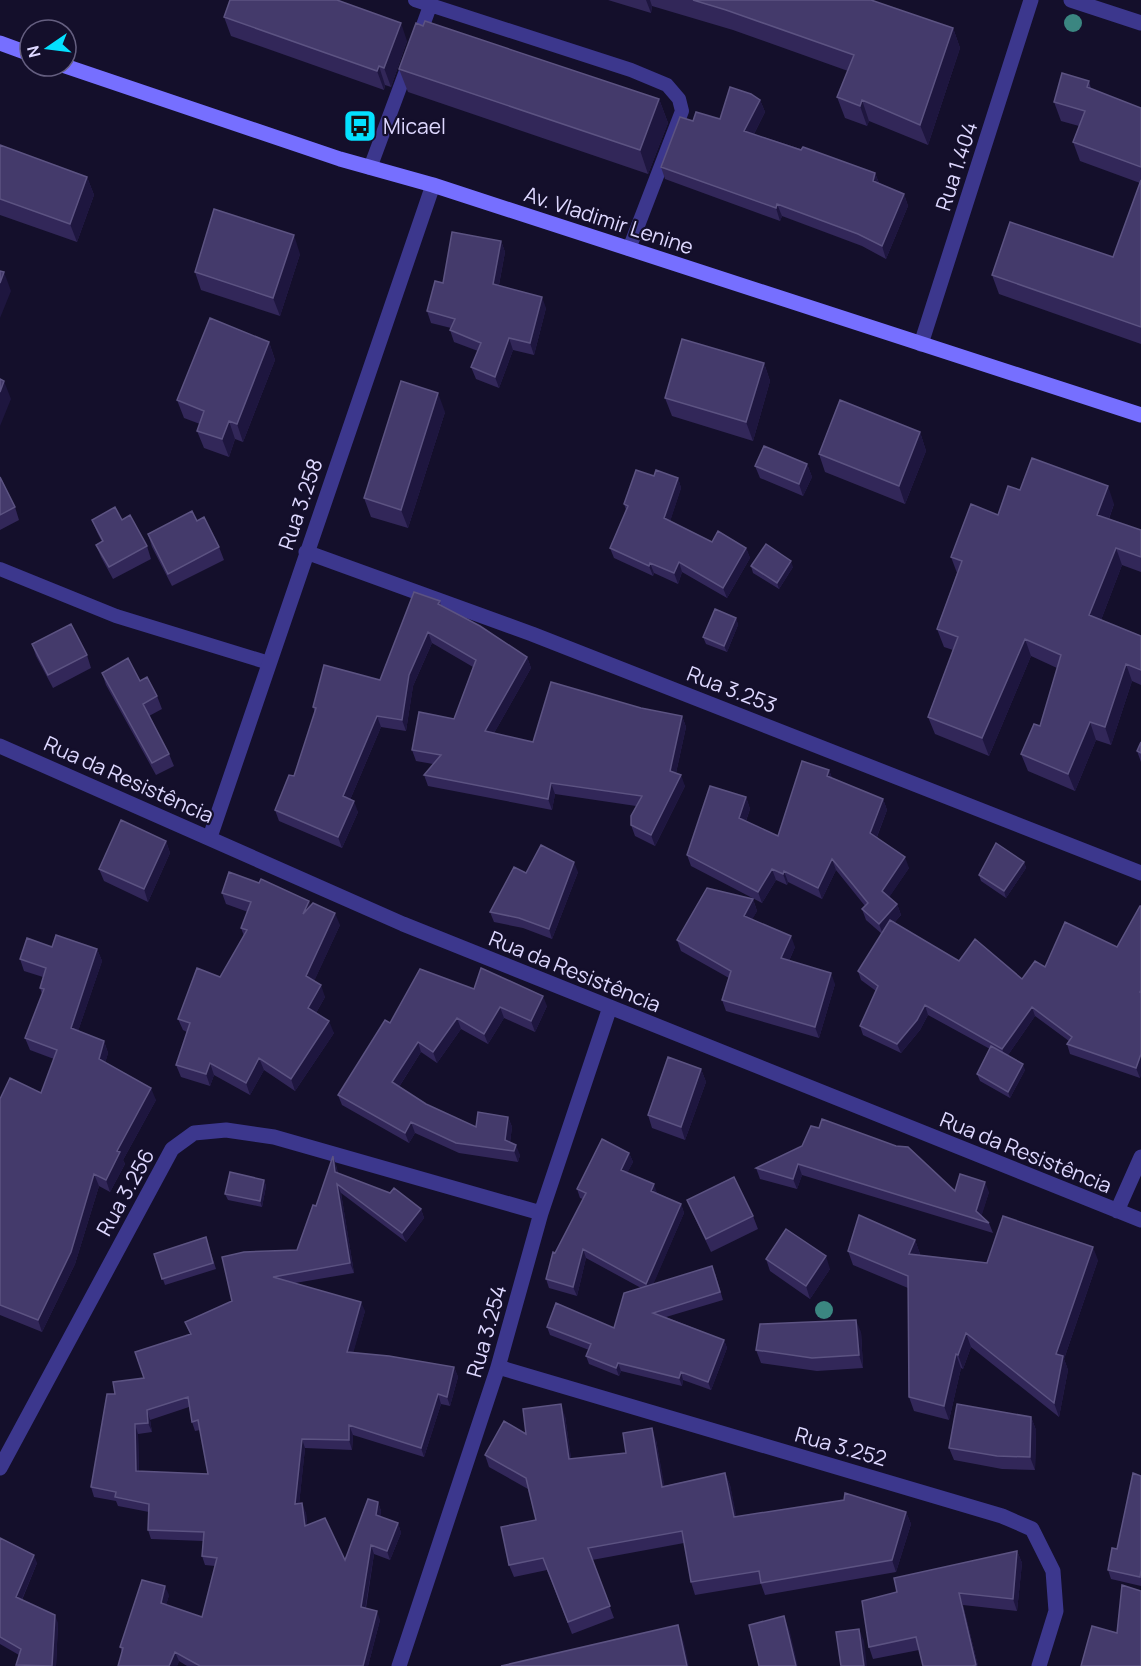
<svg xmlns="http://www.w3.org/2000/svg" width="1141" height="1666" font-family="Manrope,sans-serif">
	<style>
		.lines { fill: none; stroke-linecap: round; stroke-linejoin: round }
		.service { stroke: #3c378d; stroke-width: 14 }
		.minor { stroke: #3c378d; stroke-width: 15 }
		.secondary { stroke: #766fff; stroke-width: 15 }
		.tree { fill: #3b8681 }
		.wall { fill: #322759; fill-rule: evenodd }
		.shaded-wall { fill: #1e163f }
		.building { fill: #443a6b; stroke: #5c5382; stroke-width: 1.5; fill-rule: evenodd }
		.labels { text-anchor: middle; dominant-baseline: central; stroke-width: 4.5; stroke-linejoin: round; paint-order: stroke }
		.poi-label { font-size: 21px; fill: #ded8ff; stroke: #140f2b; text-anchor: start }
		.street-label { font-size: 21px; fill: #ded8ff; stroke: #140f2b }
	</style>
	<rect width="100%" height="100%" fill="#140f2b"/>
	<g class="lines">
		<path class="service" d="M 415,0 L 631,70 L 667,85 L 679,99 L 682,111 L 629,249
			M 417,42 L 430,6
			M 370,168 L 409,63
			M 0,569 L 116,616 L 269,663"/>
		<path class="minor" d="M 1071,0 L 1141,23
			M 921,344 L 1031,0
			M 306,552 L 532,634 L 1141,873
			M 0,746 L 403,924 L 1141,1220
			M 210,837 L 433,185
			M 1117,1211 L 1141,1157
			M 498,1367 L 1002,1516 L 1032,1529 L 1053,1571 L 1056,1611 L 1039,1666
			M 0,1468 L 172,1149 L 194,1133 L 226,1130 L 274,1137 L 541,1213
			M 399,1666 L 498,1367 L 541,1213 L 610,1007"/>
		<path class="secondary" d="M 0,43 L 30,54
			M 65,66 L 340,159 L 433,185 L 1141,415"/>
	</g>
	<g class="tree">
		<circle cx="1073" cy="23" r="9"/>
		<circle cx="824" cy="1310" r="9"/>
	</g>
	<path class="wall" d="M 608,0 L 871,0 L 953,28 L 960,48 L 928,145 L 869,121 L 867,126 L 845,118 L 837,97 L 848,71 L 733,30 L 652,6 L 651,13 Z
		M 224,17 L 407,41 L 391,87 L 385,85 L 384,90 L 231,36 Z
		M 399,69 L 659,99 L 668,123 L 648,174 L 408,92 Z
		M 1089,81 L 1091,89 L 1141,108 L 1141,344 L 999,294 L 992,275 L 1113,257 L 1140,183 L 1080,161 L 1073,142 L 1079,126 L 1061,121 L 1054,102 Z
		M 760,100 L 765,112 L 754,134 L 875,173 L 879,183 L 904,194 L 908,206 L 886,259 L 862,246 L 782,216 L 780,221 L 665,179 L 661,167 L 693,121 L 720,119 Z
		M 0,145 L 87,177 L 94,195 L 77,242 L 0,215 Z
		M 501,241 L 505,252 L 499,285 L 546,308 L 534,355 L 513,350 L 499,388 L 476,379 L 471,367 L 478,351 L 454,342 L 450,330 L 451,328 L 431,323 L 427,311 L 443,283 Z
		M 300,254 L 280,316 L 201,290 L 195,272 Z
		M 269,342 L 275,360 L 243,442 L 235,439 L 229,457 L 204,448 L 197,431 L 200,424 L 184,418 L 177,400 Z
		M 764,363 L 770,381 L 753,441 L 672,416 L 665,398 Z
		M 445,412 L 408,528 L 371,517 L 364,498 Z
		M 920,432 L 926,451 L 905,504 L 825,472 L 819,454 Z
		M 807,464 L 812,477 L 803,496 L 760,478 L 755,466 Z
		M 654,476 L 678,478 L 681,488 L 670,521 L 712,542 L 746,548 L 750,558 L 727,598 L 682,572 L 678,584 L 654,573 L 653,576 L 614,558 L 610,548 L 626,510 L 624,504 Z
		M 0,477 L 15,507 L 19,520 L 0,530 Z
		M 1020,490 L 1114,504 L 1109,519 L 1141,530 L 1141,572 L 1122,565 L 1101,620 L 1141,636 L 1141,685 L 1132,681 L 1111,745 L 1096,740 L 1075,791 L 1028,771 L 1021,754 L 1040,726 L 1057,668 L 1031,656 L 989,756 L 935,734 L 928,717 L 953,650 L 944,647 L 937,629 L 957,573 L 951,557 L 998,515 Z
		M 92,520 L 122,520 L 147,546 L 151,559 L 113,579 L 101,557 L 96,545 L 102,542 L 97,532 Z
		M 197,521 L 219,547 L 224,560 L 172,586 L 152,547 L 148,534 Z
		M 751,566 L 793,567 L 779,589 L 753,573 Z
		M 440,601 L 441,606 L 527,657 L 531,668 L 494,733 L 533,742 L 641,708 L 682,716 L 686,727 L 676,773 L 685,786 L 655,846 L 635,836 L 631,825 L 636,806 L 555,794 L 552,810 L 428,786 L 424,775 L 433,764 L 416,761 L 412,750 L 454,719 L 473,667 L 432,643 L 413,686 L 406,731 L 381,727 L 350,800 L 358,812 L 342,848 L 279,821 L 275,810 L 294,776 L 315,713 L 313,707 L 380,680 Z
		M 736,618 L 738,625 L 727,652 L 706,644 L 703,637 Z
		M 32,644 L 87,655 L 91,668 L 53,688 L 36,656 Z
		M 102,673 L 140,681 L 157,696 L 162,709 L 149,716 L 169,754 L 174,766 L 156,775 L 106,685 Z
		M 1141,742 L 1141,762 L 1137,751 Z
		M 829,770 L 832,778 L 883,799 L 887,810 L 877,837 L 909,868 L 889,897 L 897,904 L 901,915 L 894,923 L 959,961 L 1022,979 L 1045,967 L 1117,947 L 1141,906 L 1141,1074 L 1140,1078 L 1070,1054 L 1067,1044 L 1069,1041 L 1035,1016 L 1008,1055 L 1025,1070 L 1010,1098 L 980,1081 L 977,1074 L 990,1049 L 928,1015 L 920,1030 L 901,1053 L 863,1035 L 860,1026 L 876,991 L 861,980 L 858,971 L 882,934 L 866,920 L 862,909 L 865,906 L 836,870 L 822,899 L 788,882 L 787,885 L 776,880 L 762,903 L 691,866 L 687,855 L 746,797 L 750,809 L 746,821 L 778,836 Z
		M 166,841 L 170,853 L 148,902 L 104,881 L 99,869 Z
		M 1024,862 L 1026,868 L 1006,898 L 981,881 L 979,875 Z
		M 578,872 L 552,939 L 523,928 L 494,922 L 490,912 L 526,873 Z
		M 222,893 L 309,901 L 310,906 L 340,925 L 314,981 L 325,997 L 316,1013 L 334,1033 L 295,1091 L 264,1070 L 250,1095 L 214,1075 L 210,1086 L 181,1077 L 176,1065 L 187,1032 L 183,1030 L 178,1019 L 220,977 L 244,936 L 241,928 L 248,912 L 226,904 Z
		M 753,899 L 757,911 L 752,919 L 795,947 L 789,961 L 835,984 L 819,1038 L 726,1011 L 722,1000 L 729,978 L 681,951 L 677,940 Z
		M 52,947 L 97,949 L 102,961 L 78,1031 L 104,1041 L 108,1053 L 105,1063 L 156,1100 L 123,1160 L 125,1164 L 110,1192 L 99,1186 L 75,1264 L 42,1332 L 0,1315 L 0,1099 L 41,1093 L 54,1059 L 30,1050 L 25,1038 L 42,994 L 40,988 L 43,977 L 24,971 L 20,959 Z
		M 474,989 L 547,1006 L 535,1032 L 504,1018 L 488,1044 L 461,1029 L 437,1063 L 421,1052 L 399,1087 L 426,1104 L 476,1127 L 508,1117 L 512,1127 L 510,1142 L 520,1155 L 518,1162 L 459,1153 L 415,1133 L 409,1143 L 342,1105 L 338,1095 L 390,1023 Z
		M 701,1069 L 706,1082 L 685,1140 L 652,1128 L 648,1115 Z
		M 896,1146 L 955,1191 L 989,1192 L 981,1216 L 989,1223 L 993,1233 L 802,1175 L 797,1189 L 760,1179 L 756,1168 Z
		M 629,1153 L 633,1162 L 627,1173 L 657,1193 L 681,1204 L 684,1213 L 653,1284 L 715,1273 L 723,1300 L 666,1317 L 724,1340 L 727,1348 L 711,1390 L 683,1380 L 682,1386 L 621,1371 L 619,1376 L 589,1364 L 586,1356 L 589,1350 L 550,1335 L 547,1327 L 614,1328 L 641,1288 L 586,1258 L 577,1296 L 549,1288 L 546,1279 L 555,1253 L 583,1199 L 580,1198 L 577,1189 Z
		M 336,1165 L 338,1173 L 421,1209 L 424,1218 L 406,1242 L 341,1193 L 354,1273 L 295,1283 L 365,1311 L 353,1352 L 454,1367 L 458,1377 L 450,1406 L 441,1404 L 424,1457 L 353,1435 L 352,1450 L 305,1448 L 299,1504 L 306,1513 L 307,1525 L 345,1560 L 378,1502 L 381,1511 L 380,1517 L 398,1523 L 401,1533 L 390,1560 L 374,1554 L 366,1608 L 380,1620 L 368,1666 L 187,1666 L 179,1661 L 177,1666 L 118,1666 L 122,1652 L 120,1647 L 169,1595 L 166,1605 L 202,1617 L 215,1566 L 205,1565 L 202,1556 L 203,1541 L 151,1539 L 148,1530 L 149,1512 L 118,1506 L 116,1501 L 94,1497 L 91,1487 L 115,1394 L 144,1378 L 190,1334 L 185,1322 L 232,1301 L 297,1250 L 316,1206 ZM 189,1407 L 192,1422 L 195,1431 L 200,1430 L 208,1474 L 139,1471 L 138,1434 L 152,1432 L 150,1420 Z
		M 264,1180 L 266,1186 L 262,1207 L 228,1200 L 225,1194 Z
		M 687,1200 L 753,1216 L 758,1229 L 711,1252 L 692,1212 Z
		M 206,1237 L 216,1269 L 165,1285 L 154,1254 Z
		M 915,1240 L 920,1254 L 920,1255 L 987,1263 L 1098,1260 L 1064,1359 L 1068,1370 L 1059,1417 L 971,1347 L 963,1369 L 961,1368 L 949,1420 L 914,1411 L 909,1397 L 908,1288 L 853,1265 L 848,1251 Z
		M 766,1259 L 830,1269 L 810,1299 L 770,1271 Z
		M 861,1332 L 863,1368 L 817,1371 L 761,1363 L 756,1350 Z
		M 565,1416 L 571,1459 L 626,1453 L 656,1440 L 664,1486 L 725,1473 L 730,1485 L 736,1517 L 906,1512 L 911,1524 L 896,1572 L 765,1595 L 761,1584 L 695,1595 L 691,1582 L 684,1543 L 592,1560 L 614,1618 L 572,1634 L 547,1570 L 514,1577 L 509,1565 L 536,1520 L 528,1489 L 489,1467 L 485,1455 Z
		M 1031,1417 L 1036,1430 L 1035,1470 L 1002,1469 L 954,1460 L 949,1448 Z
		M 1141,1476 L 1141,1586 L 1111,1579 L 1108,1570 L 1117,1549 Z
		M 0,1538 L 37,1563 L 22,1600 L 58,1623 L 56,1666 L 16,1666 L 16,1665 L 19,1655 L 0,1644 Z
		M 1017,1551 L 1022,1563 L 1017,1611 L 963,1605 L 978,1666 L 923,1666 L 919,1650 L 873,1659 L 869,1647 L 897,1592 Z"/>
	<path class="shaded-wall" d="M 646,0 L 650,0 L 652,6 L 651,13 Z
		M 401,23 L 407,41 L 391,87 L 384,68 Z
		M 953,28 L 960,48 L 928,145 L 920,125 Z
		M 379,66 L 385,85 L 384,90 L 377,71 Z
		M 659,99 L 668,123 L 648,174 L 640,150 Z
		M 760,100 L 765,112 L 749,144 L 744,131 Z
		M 862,100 L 869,121 L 867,126 L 860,106 Z
		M 875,173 L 880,186 L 873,181 Z
		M 87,177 L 94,195 L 77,242 L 70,224 Z
		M 904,194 L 908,206 L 886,259 L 882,246 Z
		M 777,204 L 782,216 L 780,221 L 776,208 Z
		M 294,235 L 300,254 L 280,316 L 273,298 Z
		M 501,241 L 505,252 L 497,295 L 493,284 Z
		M 4,272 L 11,291 L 0,318 L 0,283 Z
		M 542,297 L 546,308 L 534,355 L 530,343 Z
		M 509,338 L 513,350 L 499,388 L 495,377 Z
		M 269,342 L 275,360 L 243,442 L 237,424 Z
		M 764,363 L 770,381 L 753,441 L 746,422 Z
		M 4,381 L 11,399 L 0,426 L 0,392 Z
		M 438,393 L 445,412 L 408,528 L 401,510 Z
		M 229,421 L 235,439 L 229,457 L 222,439 Z
		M 920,432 L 926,451 L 905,504 L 899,486 Z
		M 807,464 L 812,477 L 803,496 L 799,484 Z
		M 678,478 L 681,488 L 668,528 L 664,518 Z
		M 1108,486 L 1114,504 L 1104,532 L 1097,515 Z
		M 746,548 L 750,558 L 727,598 L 723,588 Z
		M 1116,548 L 1122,565 L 1096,633 L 1089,615 Z
		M 791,561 L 793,567 L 779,589 L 777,583 Z
		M 679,562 L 682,572 L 678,584 L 674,573 Z
		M 650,563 L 654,573 L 653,576 L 649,566 Z
		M 736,618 L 738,625 L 727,652 L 724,646 Z
		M 428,632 L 432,643 L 413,686 L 406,731 L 402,720 L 409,675 Z
		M 1025,639 L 1031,656 L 989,756 L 982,738 Z
		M 527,657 L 531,668 L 489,742 L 485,731 Z
		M 1126,664 L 1132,681 L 1111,745 L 1105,727 Z
		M 377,716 L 381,727 L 347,807 L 343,796 Z
		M 682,716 L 686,727 L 674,782 L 670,771 Z
		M 1090,722 L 1096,740 L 1075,791 L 1068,774 Z
		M 829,770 L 833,781 L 827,776 Z
		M 681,775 L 685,786 L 655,846 L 651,835 Z
		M 551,783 L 555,794 L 552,810 L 548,799 Z
		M 746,797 L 750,809 L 743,829 L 739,818 Z
		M 883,799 L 887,810 L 874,844 L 870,833 Z
		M 354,801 L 358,812 L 342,848 L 338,837 Z
		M 166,841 L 170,853 L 148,902 L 144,889 Z
		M 905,857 L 909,868 L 886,902 L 882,891 Z
		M 832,859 L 836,870 L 822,899 L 818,888 Z
		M 574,862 L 578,872 L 552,939 L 549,929 Z
		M 1024,862 L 1026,868 L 1006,898 L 1004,891 Z
		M 772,869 L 776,880 L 762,903 L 758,892 Z
		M 784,871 L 788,882 L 787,885 L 783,874 Z
		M 753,899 L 757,911 L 748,927 L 744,916 Z
		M 309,901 L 313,913 L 303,914 Z
		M 897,904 L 901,915 L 883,935 L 879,924 Z
		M 335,913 L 340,925 L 311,988 L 306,976 Z
		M 791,936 L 795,947 L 785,970 L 781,958 Z
		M 97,949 L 102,961 L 75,1040 L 71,1028 Z
		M 831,973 L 835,984 L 819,1038 L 815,1027 Z
		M 321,985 L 325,997 L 312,1020 L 308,1008 Z
		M 543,996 L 547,1006 L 535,1032 L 531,1021 Z
		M 925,1005 L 928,1015 L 920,1030 L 901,1053 L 897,1044 Z
		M 500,1007 L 504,1018 L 488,1044 L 484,1034 Z
		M 1032,1007 L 1035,1016 L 1006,1058 L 1002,1049 Z
		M 457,1018 L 461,1029 L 437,1063 L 433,1052 Z
		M 329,1021 L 334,1033 L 295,1091 L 291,1079 Z
		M 104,1041 L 108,1053 L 103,1071 L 99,1059 Z
		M 418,1042 L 421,1052 L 395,1093 L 392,1082 Z
		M 1141,1054 L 1141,1074 L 1140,1078 L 1136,1068 Z
		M 259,1058 L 264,1070 L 250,1095 L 246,1083 Z
		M 210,1063 L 214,1075 L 210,1086 L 206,1074 Z
		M 1023,1064 L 1025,1070 L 1010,1098 L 1008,1092 Z
		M 701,1069 L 706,1082 L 685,1140 L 681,1127 Z
		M 151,1088 L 156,1100 L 123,1160 L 125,1164 L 110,1192 L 106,1180 L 117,1151 Z
		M 508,1117 L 512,1127 L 509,1150 L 505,1140 Z
		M 411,1122 L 415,1133 L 409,1143 L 405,1133 Z
		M 516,1145 L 520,1155 L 518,1162 L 514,1151 Z
		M 629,1153 L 633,1162 L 624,1179 L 621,1170 Z
		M 333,1156 L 336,1165 L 339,1181 L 335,1172 Z
		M 798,1164 L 802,1175 L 797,1189 L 793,1179 Z
		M 94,1174 L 99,1186 L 75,1264 L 42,1332 L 38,1320 Z
		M 264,1180 L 266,1186 L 262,1207 L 260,1201 Z
		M 985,1182 L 989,1192 L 980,1221 L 976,1211 Z
		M 337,1184 L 341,1193 L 354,1273 L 350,1263 Z
		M 654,1184 L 657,1193 L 651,1191 Z
		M 681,1204 L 684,1213 L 650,1292 L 646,1284 Z
		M 421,1209 L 424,1218 L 406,1242 L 402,1233 Z
		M 915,1240 L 920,1254 L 914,1268 L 909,1254 Z
		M 1093,1247 L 1098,1260 L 1064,1359 L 1068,1370 L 1059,1417 L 1054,1403 L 1056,1354 Z
		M 583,1249 L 586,1258 L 577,1296 L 573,1287 Z
		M 826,1256 L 830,1269 L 810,1299 L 806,1286 Z
		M 361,1302 L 365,1311 L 351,1361 L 347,1352 Z
		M 856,1320 L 861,1332 L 863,1368 L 859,1355 Z
		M 966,1333 L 971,1347 L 963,1369 L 958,1355 Z
		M 724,1340 L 727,1348 L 711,1390 L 708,1382 Z
		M 956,1354 L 961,1368 L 949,1420 L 944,1406 Z
		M 618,1363 L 621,1371 L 619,1376 L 616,1368 Z
		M 454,1367 L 458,1377 L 450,1406 L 447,1397 Z
		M 681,1372 L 683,1380 L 682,1386 L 679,1378 Z
		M 438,1394 L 441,1404 L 424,1457 L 421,1448 Z
		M 561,1404 L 565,1416 L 573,1471 L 569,1459 Z
		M 147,1410 L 150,1420 L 152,1432 L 148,1423 Z
		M 1031,1417 L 1036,1430 L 1035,1470 L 1030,1457 Z
		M 135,1424 L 138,1434 L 139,1480 L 136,1471 Z
		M 349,1425 L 353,1435 L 352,1450 L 349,1440 Z
		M 652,1428 L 656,1440 L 667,1499 L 662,1487 Z
		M 302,1439 L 305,1448 L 298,1514 L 295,1504 Z
		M 725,1473 L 730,1485 L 739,1529 L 734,1517 Z
		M 378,1502 L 381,1511 L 379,1524 L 376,1515 Z
		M 302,1503 L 306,1513 L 308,1535 L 305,1526 Z
		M 906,1512 L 911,1524 L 896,1572 L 892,1560 Z
		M 398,1523 L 401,1533 L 390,1560 L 387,1551 Z
		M 371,1545 L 374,1554 L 364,1616 L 361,1607 Z
		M 1017,1551 L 1022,1563 L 1017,1611 L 1013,1599 Z
		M 34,1555 L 37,1563 L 19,1606 L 16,1597 Z
		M 165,1586 L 169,1595 L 164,1613 L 161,1603 Z
		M 959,1593 L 963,1605 L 978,1666 L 976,1666 Z
		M 377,1611 L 380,1620 L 368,1666 L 363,1666 Z
		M 55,1615 L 58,1623 L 56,1666 L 52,1666 Z
		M 784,1616 L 790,1632 L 798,1666 L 796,1666 Z
		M 678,1625 L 684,1643 L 689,1666 L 687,1666 Z
		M 859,1629 L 864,1641 L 867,1666 L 864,1666 Z
		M 175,1652 L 179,1661 L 177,1666 L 169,1666 Z"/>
	<path class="building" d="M 230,0 L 337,0 L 401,23 L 384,68 L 379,66 L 377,71 L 224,17 Z
		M 693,0 L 871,0 L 953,28 L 920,125 L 862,100 L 860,106 L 837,97 L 854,55 L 726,10 Z
		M 425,21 L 659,99 L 640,150 L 399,69 L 416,23 L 423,26 Z
		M 1062,73 L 1089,81 L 1087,87 L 1141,108 L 1141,167 L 1073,142 L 1085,111 L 1054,102 Z
		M 730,87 L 751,94 L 760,100 L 744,131 L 801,150 L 803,147 L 875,173 L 873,181 L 904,194 L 882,246 L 858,234 L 777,204 L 776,208 L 661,167 L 680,117 L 693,121 L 696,112 L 720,119 Z
		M 0,145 L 87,177 L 70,224 L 0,199 Z
		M 1141,180 L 1141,327 L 992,275 L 1010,222 L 1113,257 Z
		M 214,209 L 294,235 L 273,298 L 195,272 Z
		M 452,232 L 501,241 L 493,284 L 542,297 L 530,343 L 509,338 L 495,377 L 471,367 L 481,343 L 450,330 L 455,319 L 427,311 L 435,281 L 443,283 Z
		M 0,271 L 4,272 L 0,283 Z
		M 210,318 L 269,342 L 237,424 L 229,421 L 222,439 L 197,431 L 204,411 L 177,400 Z
		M 682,339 L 764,363 L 746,422 L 665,398 Z
		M 0,379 L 4,381 L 0,392 Z
		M 401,381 L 438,393 L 401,510 L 364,498 Z
		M 840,400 L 920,432 L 899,486 L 819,454 Z
		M 764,446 L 807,464 L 799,484 L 755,466 Z
		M 1032,458 L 1108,486 L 1097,515 L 1141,530 L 1141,557 L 1116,548 L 1089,615 L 1141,636 L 1141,670 L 1126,664 L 1105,727 L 1090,722 L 1068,774 L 1021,754 L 1034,724 L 1040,726 L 1061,655 L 1025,639 L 982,738 L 928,717 L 958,637 L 937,629 L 962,561 L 951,557 L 971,504 L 998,515 L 1008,486 L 1020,490 Z
		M 636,470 L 654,476 L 656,470 L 678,478 L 664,518 L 712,542 L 718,531 L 746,548 L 723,588 L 679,562 L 674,573 L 650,563 L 649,566 L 610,548 L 628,506 L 624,504 Z
		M 0,477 L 15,507 L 0,515 Z
		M 115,507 L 122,520 L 130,515 L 147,546 L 109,567 L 96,545 L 103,541 L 92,520 Z
		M 192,511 L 197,521 L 204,517 L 219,547 L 168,574 L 148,534 Z
		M 766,544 L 791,561 L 777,583 L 751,566 Z
		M 414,592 L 440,601 L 438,604 L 480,626 L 527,657 L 485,731 L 533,742 L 551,682 L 641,708 L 682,716 L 670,771 L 681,775 L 651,835 L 631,825 L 631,816 L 642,796 L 551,783 L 548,799 L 424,775 L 441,755 L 412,750 L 419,712 L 454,719 L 476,660 L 428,632 L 409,675 L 402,720 L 377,716 L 343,796 L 354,801 L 338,837 L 275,810 L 289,775 L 294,776 L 316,708 L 313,707 L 324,665 L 380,680 Z
		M 715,609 L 736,618 L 724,646 L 703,637 Z
		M 71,624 L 87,655 L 48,675 L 32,644 Z
		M 128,658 L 140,681 L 147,677 L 157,696 L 143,704 L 169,754 L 152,763 L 102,673 Z
		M 1141,742 L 1141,753 L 1137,751 Z
		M 802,761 L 829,770 L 827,776 L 883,799 L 870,833 L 905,857 L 882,891 L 897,904 L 879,924 L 862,909 L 868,903 L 832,859 L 818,888 L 784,871 L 783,874 L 772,869 L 758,892 L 687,855 L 710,786 L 746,797 L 739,818 L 778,836 Z
		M 121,820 L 166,841 L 144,889 L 99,869 Z
		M 996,843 L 1024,862 L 1004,891 L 979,875 Z
		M 541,845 L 574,862 L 549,929 L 519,918 L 490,912 L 514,867 L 526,873 Z
		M 229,872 L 259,883 L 261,879 L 309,901 L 303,914 L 313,903 L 335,913 L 306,976 L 321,985 L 308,1008 L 329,1021 L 291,1079 L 259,1058 L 246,1083 L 210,1063 L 206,1074 L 176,1065 L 190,1023 L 178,1019 L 197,968 L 220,977 L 247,930 L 241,928 L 251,902 L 222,893 Z
		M 707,888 L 753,899 L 744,916 L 791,936 L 781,958 L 831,973 L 815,1027 L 722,1000 L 731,971 L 677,940 Z
		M 1140,906 L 1141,906 L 1141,990 L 1140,992 L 1141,993 L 1141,1054 L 1136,1068 L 1067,1044 L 1072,1037 L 1032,1007 L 1002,1049 L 925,1005 L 917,1020 L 897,1044 L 860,1026 L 878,986 L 858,971 L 890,920 L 959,961 L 975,939 L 1022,979 L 1035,961 L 1045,967 L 1065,922 L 1117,947 Z
		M 56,935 L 97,949 L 71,1028 L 104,1041 L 99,1059 L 151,1088 L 117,1151 L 120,1152 L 106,1180 L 94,1174 L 71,1252 L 38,1320 L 0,1305 L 0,1099 L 10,1078 L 41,1093 L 57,1050 L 25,1038 L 44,989 L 40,988 L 46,968 L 20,959 L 27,938 L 52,947 Z
		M 481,968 L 543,996 L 531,1021 L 500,1007 L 484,1034 L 457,1018 L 433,1052 L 418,1042 L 392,1082 L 426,1104 L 476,1127 L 478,1112 L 508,1117 L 505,1140 L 516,1145 L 514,1151 L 456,1143 L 411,1122 L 405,1133 L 338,1095 L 385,1020 L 390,1023 L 420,969 L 474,989 Z
		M 991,1046 L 1023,1064 L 1008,1092 L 977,1074 Z
		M 668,1057 L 701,1069 L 681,1127 L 648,1115 Z
		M 822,1119 L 896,1146 L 908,1147 L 955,1191 L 960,1174 L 985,1182 L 976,1211 L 989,1223 L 798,1164 L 793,1179 L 756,1168 L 802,1146 L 811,1126 L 819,1128 Z
		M 602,1139 L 629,1153 L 621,1170 L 654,1184 L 651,1191 L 681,1204 L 646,1284 L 583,1249 L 573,1287 L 546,1279 L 553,1252 L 555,1253 L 586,1193 L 577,1189 Z
		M 333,1156 L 335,1172 L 390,1193 L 394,1188 L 421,1209 L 402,1233 L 337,1184 L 350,1263 L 273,1277 L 361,1302 L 347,1352 L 389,1356 L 454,1367 L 447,1397 L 438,1394 L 421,1448 L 349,1425 L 349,1440 L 302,1439 L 295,1504 L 302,1503 L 305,1526 L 325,1518 L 345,1560 L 368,1499 L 378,1502 L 376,1515 L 398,1523 L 387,1551 L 371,1545 L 361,1607 L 377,1611 L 363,1666 L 200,1666 L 175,1652 L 169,1666 L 118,1666 L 123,1648 L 120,1647 L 142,1580 L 165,1586 L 161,1603 L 202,1617 L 217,1558 L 202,1556 L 204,1532 L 148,1530 L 149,1504 L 115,1497 L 116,1492 L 91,1487 L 107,1394 L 115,1394 L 113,1382 L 144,1378 L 135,1352 L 191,1334 L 185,1322 L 232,1301 L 222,1257 L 244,1252 L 297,1250 L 313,1205 L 316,1206 ZM 188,1397 L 192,1422 L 198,1420 L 208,1474 L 136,1471 L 135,1424 L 148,1423 L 147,1410 Z
		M 230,1172 L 264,1180 L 260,1201 L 225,1194 Z
		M 734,1177 L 753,1216 L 706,1239 L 687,1200 Z
		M 859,1215 L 915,1240 L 909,1254 L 987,1263 L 1003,1216 L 1093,1247 L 1056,1354 L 1063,1356 L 1054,1403 L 966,1333 L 958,1355 L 956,1354 L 944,1406 L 909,1397 L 908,1276 L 848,1251 Z
		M 786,1229 L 826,1256 L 806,1286 L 766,1259 Z
		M 206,1237 L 213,1263 L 162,1279 L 154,1254 Z
		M 712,1266 L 720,1292 L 653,1313 L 724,1340 L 708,1382 L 681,1372 L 679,1378 L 618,1363 L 616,1368 L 586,1356 L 591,1344 L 547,1327 L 556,1303 L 614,1328 L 624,1293 Z
		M 856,1320 L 859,1355 L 812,1358 L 756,1350 L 760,1324 Z
		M 561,1404 L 569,1459 L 626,1453 L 623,1433 L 652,1428 L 662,1487 L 725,1473 L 734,1517 L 844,1500 L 845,1493 L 906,1512 L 892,1560 L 761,1583 L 759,1571 L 691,1582 L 682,1531 L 588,1548 L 610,1606 L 568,1622 L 543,1558 L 509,1565 L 501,1527 L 536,1520 L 526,1478 L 485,1455 L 504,1421 L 526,1434 L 523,1409 Z
		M 957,1404 L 1031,1417 L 1030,1457 L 997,1456 L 949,1448 Z
		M 1133,1473 L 1141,1476 L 1141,1570 L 1140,1577 L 1108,1570 L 1112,1548 L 1117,1549 Z
		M 0,1538 L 34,1555 L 16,1597 L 55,1615 L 52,1666 L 16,1665 L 21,1649 L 0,1637 Z
		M 1017,1551 L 1013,1599 L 959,1593 L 976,1665 L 972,1666 L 923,1666 L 916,1637 L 869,1647 L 862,1601 L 897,1592 L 894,1578 Z
		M 1122,1585 L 1141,1591 L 1141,1666 L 1081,1666 L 1092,1626 L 1117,1633 Z
		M 784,1616 L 796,1666 L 759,1666 L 749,1625 Z
		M 678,1625 L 687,1666 L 501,1666 Z
		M 859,1629 L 864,1666 L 841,1666 L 836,1632 Z"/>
	<defs>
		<g id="bus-square" transform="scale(1.725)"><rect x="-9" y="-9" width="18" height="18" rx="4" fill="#04e1ff" stroke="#140f2b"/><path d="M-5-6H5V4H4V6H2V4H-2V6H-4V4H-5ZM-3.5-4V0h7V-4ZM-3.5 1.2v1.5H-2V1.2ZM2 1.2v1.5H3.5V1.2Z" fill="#111"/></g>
	</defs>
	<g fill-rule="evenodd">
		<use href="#bus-square" x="360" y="126"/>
	</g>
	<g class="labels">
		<g class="poi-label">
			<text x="383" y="126">Micael</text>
		</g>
		<g class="street-label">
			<text transform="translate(956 166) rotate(-72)">Rua 1.404</text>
			<text transform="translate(609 220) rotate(18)">Av. Vladimir Lenine</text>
			<text transform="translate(300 504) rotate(-71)">Rua 3.258</text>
			<text transform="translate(732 689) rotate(21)">Rua 3.253</text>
			<text transform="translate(129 779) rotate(24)">Rua da Resistência</text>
			<text transform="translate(575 971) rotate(22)">Rua da Resistência</text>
			<text transform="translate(1026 1152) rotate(22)">Rua da Resistência</text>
			<text transform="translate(125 1192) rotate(-61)">Rua 3.256</text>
			<text transform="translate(486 1331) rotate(-74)">Rua 3.254</text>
			<text transform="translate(841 1446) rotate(16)">Rua 3.252</text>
		</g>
	</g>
	<g transform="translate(48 48) rotate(256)"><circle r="28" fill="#140f2b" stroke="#655f80" stroke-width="1.5"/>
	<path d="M0-4.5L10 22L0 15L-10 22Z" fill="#04e1ff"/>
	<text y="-9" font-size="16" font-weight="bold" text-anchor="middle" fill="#ded8ff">N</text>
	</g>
</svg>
